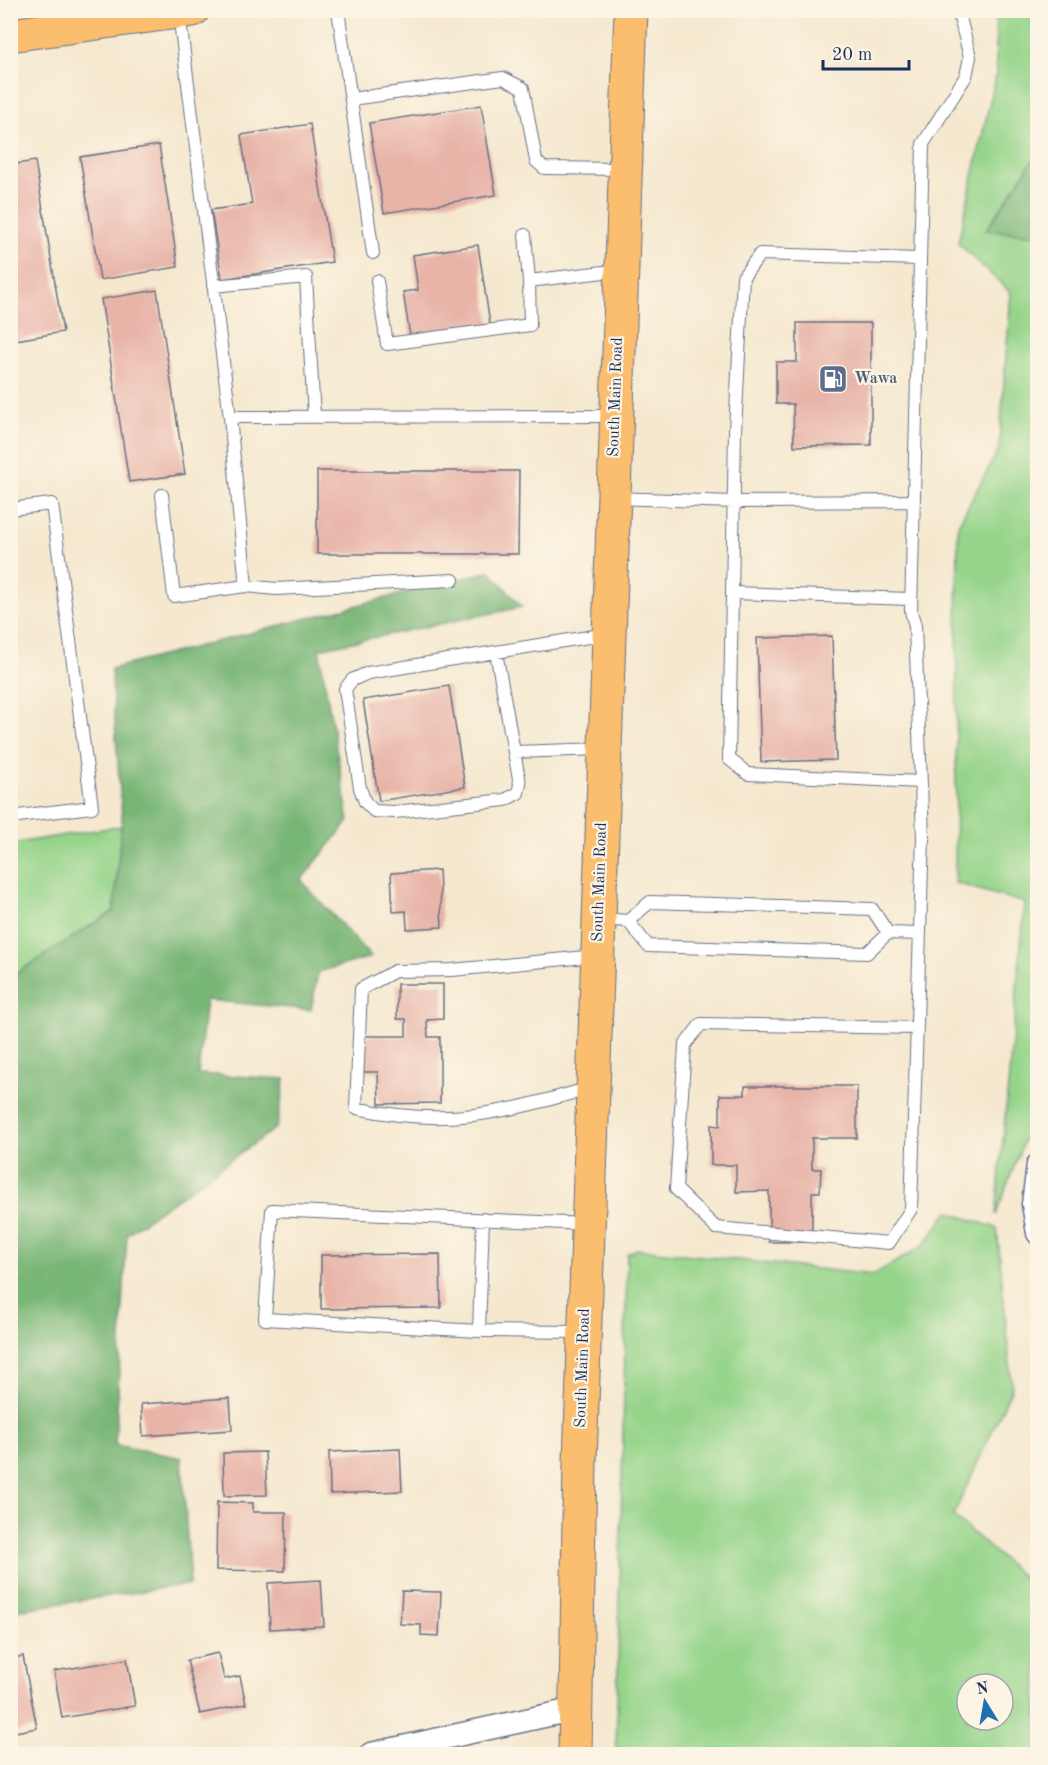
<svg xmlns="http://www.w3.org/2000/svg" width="1048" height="1765" font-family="'Old Standard TT',serif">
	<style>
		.green { fill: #95d48a; stroke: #588274; stroke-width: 1.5; fill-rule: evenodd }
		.forest { fill: #78b676; stroke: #4a726a; stroke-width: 1.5 }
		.building { fill: #e8b4a8 }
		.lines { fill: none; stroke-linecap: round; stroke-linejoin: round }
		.service-casing { stroke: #677086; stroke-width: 14 }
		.minor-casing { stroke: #677086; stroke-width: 25 }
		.primary-casing { stroke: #677086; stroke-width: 35 }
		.service { stroke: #fff; stroke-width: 12 }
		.minor { stroke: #fff; stroke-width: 22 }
		.primary { stroke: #fbbd6e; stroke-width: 33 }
		.labels { text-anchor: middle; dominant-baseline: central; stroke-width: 4.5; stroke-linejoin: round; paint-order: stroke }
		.service-label { font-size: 16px; font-weight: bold; fill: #4e5e75; stroke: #fcf5e5; text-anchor: start }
		.street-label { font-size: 16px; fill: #1b2f5e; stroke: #fcf5e5 }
	</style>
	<rect width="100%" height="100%" fill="#fcf5e5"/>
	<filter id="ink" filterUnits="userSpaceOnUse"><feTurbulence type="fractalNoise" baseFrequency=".0167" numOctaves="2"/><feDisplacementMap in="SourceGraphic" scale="12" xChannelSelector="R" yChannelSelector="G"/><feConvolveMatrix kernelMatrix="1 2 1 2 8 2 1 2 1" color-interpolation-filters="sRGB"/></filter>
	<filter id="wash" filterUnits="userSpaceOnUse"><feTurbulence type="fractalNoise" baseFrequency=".008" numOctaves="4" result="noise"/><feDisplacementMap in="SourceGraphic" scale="24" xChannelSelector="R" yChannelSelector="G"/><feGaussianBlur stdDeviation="1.35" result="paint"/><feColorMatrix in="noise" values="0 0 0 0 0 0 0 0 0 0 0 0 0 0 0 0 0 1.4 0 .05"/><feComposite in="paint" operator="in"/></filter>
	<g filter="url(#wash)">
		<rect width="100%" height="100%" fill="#f5e8cf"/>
		<path class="green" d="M 996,11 L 1037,11 L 1037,154 L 986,230 L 1038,235 L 1038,1102 L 996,1215 L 1025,903 L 955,883 L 958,525 L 999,449 L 1011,293 L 958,243 L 996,75 Z
			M 121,826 L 114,911 L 11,977 L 11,844 Z
			M 948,1212 L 997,1228 L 1012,1388 L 953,1516 L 1037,1589 L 1037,1754 L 616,1754 L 627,1254 L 637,1249 L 873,1275 L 923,1246 ZM 967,1684 L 1003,1684 L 1003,1720 L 967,1720 Z"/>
		<path class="forest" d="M 1037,154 L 1037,235 L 986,230 Z
			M 490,571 L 522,607 L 319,649 L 349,821 L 301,880 L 371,957 L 318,972 L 311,1010 L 206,1000 L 198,1074 L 285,1079 L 277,1127 L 127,1234 L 115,1445 L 182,1458 L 190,1584 L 11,1611 L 10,1047 L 14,1046 L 10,1042 L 11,977 L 114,911 L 122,818 L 111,669 Z"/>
		<g id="blocks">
			<path class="building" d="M 481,105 L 496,195 L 384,213 L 369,123 Z
				M 310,124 L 332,262 L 222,279 L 211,210 L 252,204 L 241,135 Z
				M 159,145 L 178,267 L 100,280 L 80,157 Z
				M 35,161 L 63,332 L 10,341 L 10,165 Z
				M 478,245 L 490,324 L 410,336 L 403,292 L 418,290 L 413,255 Z
				M 157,290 L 185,474 L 129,482 L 101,299 Z
				M 797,323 L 871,323 L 871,445 L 794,446 L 793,404 L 776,404 L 776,362 L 797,362 Z
				M 317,471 L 519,471 L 518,554 L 317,554 Z
				M 832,636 L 836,760 L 761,762 L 757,638 Z
				M 449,686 L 465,787 L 379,801 L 363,700 Z
				M 439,870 L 442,927 L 407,929 L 406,911 L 393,912 L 391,873 Z
				M 397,984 L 443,984 L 443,1019 L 427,1020 L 428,1037 L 440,1037 L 440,1103 L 379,1104 L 378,1072 L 360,1072 L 360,1036 L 406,1036 L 406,1019 L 397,1019 Z
				M 745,1086 L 857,1086 L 857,1138 L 812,1138 L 812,1169 L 821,1169 L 820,1192 L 812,1192 L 812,1242 L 769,1242 L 769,1191 L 736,1192 L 736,1165 L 711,1165 L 711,1125 L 720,1126 L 720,1095 L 745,1095 Z
				M 440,1254 L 441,1308 L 321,1309 L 321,1255 Z
				M 230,1398 L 232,1430 L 143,1436 L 141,1404 Z
				M 400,1449 L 402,1491 L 330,1494 L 329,1452 Z
				M 265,1452 L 267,1495 L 224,1496 L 223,1453 Z
				M 217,1502 L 253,1503 L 253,1512 L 286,1512 L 285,1571 L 216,1570 Z
				M 321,1580 L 324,1626 L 270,1629 L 268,1583 Z
				M 402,1591 L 441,1592 L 439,1636 L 421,1635 L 421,1625 L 400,1624 Z
				M 218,1653 L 224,1679 L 240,1676 L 246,1704 L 200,1714 L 187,1660 Z
				M 23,1656 L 37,1728 L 10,1733 L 10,1659 Z
				M 127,1659 L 135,1706 L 62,1718 L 54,1671 Z"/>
		</g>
	</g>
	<g filter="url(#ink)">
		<use href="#blocks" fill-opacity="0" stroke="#677086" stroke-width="1.5"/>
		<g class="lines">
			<g class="service-casing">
				<path id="service" d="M 338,10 L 373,253
					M 179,13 L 230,417 L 246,586 L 276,589 L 453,580
					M 351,99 L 503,78 L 523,88 L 536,161 L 544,168 L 624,169
					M 525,235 L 529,281
					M 919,259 L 760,254 L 743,277 L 735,431 L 729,759 L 748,774 L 921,782
					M 377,281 L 387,344 L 530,325 L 529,281 L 620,270
					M 213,286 L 306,277 L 314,417
					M 230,417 L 614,416
					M 162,495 L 174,596 L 246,586
					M 614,498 L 734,502 L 913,501
					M 10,509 L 52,504 L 92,807 L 10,817
					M 732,593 L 911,599
					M 496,652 L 368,673 L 352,680 L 345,689 L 360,788 L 365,802 L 374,811 L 395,812 L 505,800 L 518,793 L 520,784 L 514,752
					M 602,749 L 514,752 L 496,652 L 607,634
					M 600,919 L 628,921 L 650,902 L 872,909 L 888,933
					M 628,921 L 648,946 L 867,953 L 888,933 L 919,934
					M 916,1028 L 701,1024 L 685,1045 L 676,1189 L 716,1228 L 889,1243 L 911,1209 L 923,837 L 915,626 L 911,611 L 923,144 L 966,76 L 970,57 L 958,10
					M 590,1088 C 503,1113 448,1128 356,1108 L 361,989 L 395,971 L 452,970 L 596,956
					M 483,1219 L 479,1331 L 265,1319 L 272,1210 L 587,1224
					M 479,1331 L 582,1332"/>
			</g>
			<g class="minor-casing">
				<path id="minor" d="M 1038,1165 L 1033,1204 L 1038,1233
					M 371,1754 L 576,1709"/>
			</g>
			<g class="primary-casing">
				<path id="primary" d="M 10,35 L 193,10
					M 575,1754 L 580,1461 L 631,10"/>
			</g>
			<use href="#service" class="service"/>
			<use href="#minor" class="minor"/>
			<use href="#primary" class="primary"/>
		</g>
	</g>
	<defs>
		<g id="fuel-square" transform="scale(1.5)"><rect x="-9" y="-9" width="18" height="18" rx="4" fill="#5c6f8a" stroke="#fcf5e5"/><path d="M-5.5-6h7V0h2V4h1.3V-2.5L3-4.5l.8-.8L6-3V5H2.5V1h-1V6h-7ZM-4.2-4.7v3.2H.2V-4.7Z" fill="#fff"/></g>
	</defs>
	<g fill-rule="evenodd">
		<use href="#fuel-square" x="833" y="379"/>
	</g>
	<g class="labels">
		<g class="service-label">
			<text x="854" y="379">Wawa</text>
		</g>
		<g class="street-label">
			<text transform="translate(616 397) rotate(-88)">South Main Road</text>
			<text transform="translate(600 882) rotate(-88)">South Main Road</text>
			<text transform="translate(583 1368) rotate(-88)">South Main Road</text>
		</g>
	</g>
	<rect width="1048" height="1765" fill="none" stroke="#fcf5e5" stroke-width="36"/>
	<g transform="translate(985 1702) rotate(349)"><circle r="28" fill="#fcf5e5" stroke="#a2a6af" stroke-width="1.5"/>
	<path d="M0-4.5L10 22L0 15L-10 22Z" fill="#1f6fb2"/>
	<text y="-9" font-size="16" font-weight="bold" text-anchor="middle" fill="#1b2f5e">N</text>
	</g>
	<path d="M823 60v9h86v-9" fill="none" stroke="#1b2f5e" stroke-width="3"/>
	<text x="832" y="60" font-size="18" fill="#1b2f5e" stroke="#fcf5e5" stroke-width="4.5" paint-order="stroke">20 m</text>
</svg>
